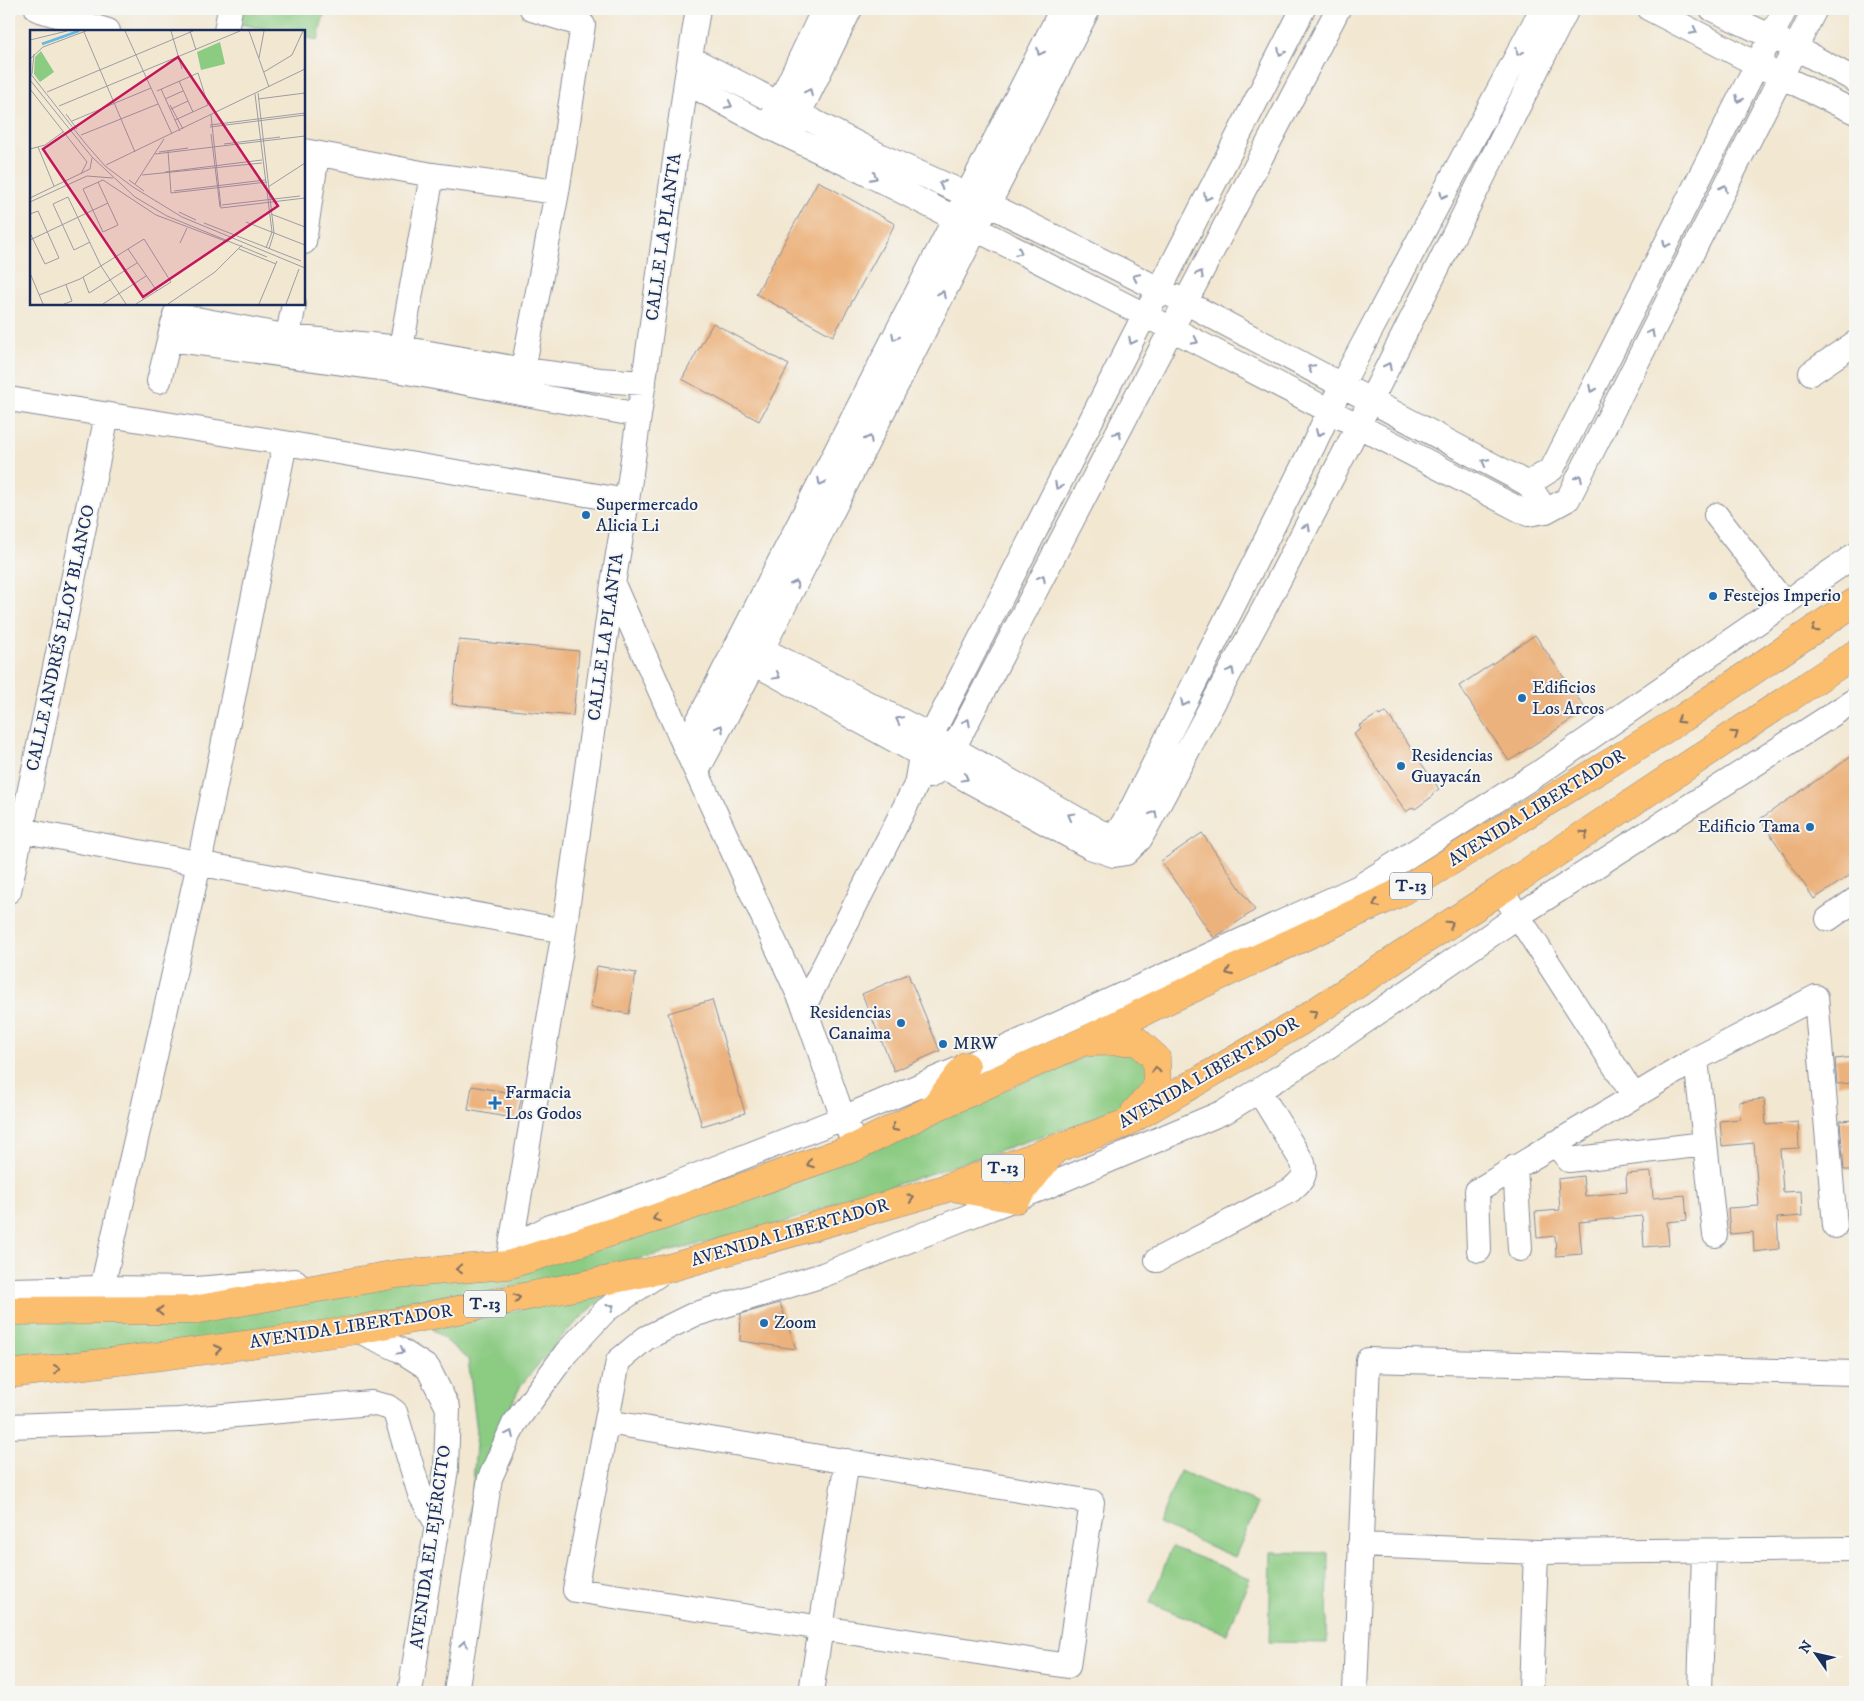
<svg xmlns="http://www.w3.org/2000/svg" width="1864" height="1701" font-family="'IM FELL DW Pica',serif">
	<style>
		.garden { fill: #8bcb82; stroke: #537d70 }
		.building { fill: #ecb27d }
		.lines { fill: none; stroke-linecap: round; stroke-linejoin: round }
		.minor-casing { stroke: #868b98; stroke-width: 26 }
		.highway-casing { stroke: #868b98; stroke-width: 29 }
		.minor { stroke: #fff; stroke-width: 24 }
		.highway { stroke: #fbbd6e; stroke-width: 28 }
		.oneway { stroke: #8d97ae }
		.oneway2 { stroke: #806f65 }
		.poi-dot { fill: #1f6fb2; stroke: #f6f6f2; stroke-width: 2 }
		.labels { text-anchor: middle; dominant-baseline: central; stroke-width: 4; stroke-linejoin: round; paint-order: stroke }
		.shield { fill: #f6f6f2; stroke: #5d6b8a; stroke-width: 1 }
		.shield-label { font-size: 16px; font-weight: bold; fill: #1b2f5e }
		.street-label { font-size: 18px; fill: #1b2f5e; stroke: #f6f6f2 }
		.poi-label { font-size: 18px; fill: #1b2f5e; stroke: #f6f6f2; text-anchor: start }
		.inset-river { fill: none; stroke: #63b9df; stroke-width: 2.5 }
		.inset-road { fill: none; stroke: #9c9da3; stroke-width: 1 }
		.view { fill: #c2185b; fill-opacity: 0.15; stroke: #c2185b; stroke-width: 2.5 }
		.inset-edge { fill: none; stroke: #1b2f5e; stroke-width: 2.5 }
	</style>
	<rect width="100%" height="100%" fill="#f6f6f2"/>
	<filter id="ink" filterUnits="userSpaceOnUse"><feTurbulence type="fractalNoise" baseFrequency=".02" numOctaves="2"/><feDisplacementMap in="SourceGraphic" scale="10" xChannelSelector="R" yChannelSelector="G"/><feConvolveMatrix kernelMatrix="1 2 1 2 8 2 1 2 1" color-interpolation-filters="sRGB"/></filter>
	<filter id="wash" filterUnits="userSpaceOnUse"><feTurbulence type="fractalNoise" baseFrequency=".0096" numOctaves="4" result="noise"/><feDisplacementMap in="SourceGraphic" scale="20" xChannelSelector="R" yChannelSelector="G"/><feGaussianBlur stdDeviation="1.12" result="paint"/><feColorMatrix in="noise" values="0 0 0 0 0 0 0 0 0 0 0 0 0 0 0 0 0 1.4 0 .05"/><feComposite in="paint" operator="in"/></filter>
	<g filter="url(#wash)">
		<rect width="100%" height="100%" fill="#f2e7d1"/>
		<path class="garden" d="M 237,9 L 325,9 L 318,40 L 304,37 L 304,31 L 275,31 L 235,23 Z
			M 1122,1041 L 1162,1047 L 1138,1104 L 767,1228 L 605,1267 L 365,1318 L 9,1369 L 9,1311 L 189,1317 L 728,1206 Z
			M 612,1289 L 566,1332 L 521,1385 L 494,1441 L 470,1521 L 477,1432 L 468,1359 L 432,1329 Z
			M 1180,1471 L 1258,1504 L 1235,1557 L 1158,1524 Z
			M 1172,1547 L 1250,1578 L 1227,1634 L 1150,1603 Z
			M 1271,1552 L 1328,1553 L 1327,1643 L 1269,1642 Z"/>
		<g id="blocks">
			<path class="building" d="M 818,181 L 895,224 L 833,336 L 756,294 Z
				M 713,323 L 789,365 L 759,421 L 682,379 Z
				M 1535,635 L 1586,710 L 1509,761 L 1459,686 Z
				M 459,640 L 579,651 L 573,716 L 452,704 Z
				M 1386,712 L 1439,789 L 1432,794 L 1433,796 L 1415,809 L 1413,807 L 1406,812 L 1354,734 L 1361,729 L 1359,726 L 1378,714 L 1379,716 Z
				M 1855,754 L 1855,872 L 1814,899 L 1760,819 Z
				M 1202,833 L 1255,910 L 1214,938 L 1161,861 Z
				M 597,966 L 636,973 L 629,1014 L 590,1007 Z
				M 908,974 L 940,1051 L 894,1071 L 862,994 Z
				M 712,1000 L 745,1113 L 702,1126 L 668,1013 Z
				M 1855,1057 L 1855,1083 L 1837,1084 L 1835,1059 Z
				M 472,1086 L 522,1095 L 517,1119 L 468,1110 Z
				M 1764,1099 L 1766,1125 L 1798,1122 L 1799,1148 L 1780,1149 L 1783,1192 L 1801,1191 L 1802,1216 L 1777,1218 L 1779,1249 L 1754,1252 L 1753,1232 L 1730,1234 L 1728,1208 L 1759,1206 L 1754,1143 L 1722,1146 L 1720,1121 L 1740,1119 L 1739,1102 Z
				M 1855,1120 L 1855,1170 L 1844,1170 L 1840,1121 Z
				M 1651,1172 L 1653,1198 L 1685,1195 L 1687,1220 L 1667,1222 L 1669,1245 L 1644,1247 L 1642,1216 L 1579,1222 L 1582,1254 L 1556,1256 L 1555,1236 L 1537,1238 L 1535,1212 L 1560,1210 L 1558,1179 L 1583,1176 L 1585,1196 L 1627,1192 L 1626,1174 Z
				M 780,1303 L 796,1349 L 740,1341 L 741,1314 Z"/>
		</g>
	</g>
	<g filter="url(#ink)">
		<use href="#blocks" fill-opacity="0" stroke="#868b98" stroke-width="1"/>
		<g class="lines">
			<g class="minor-casing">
				<path id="minor" d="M 37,9 L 108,31
					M 1650,9 L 1780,76 L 1855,112
					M 1712,9 L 1796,48 L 1855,80
					M 226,31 L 230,9
					M 690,58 L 881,156 L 988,204 L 1185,302 L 1528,484 L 1546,511
					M 686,82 L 769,127 L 870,175 L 1172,329 L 1528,514 L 1546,511 L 1568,499 L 1815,9
					M 772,118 L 824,9
					M 791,130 L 850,9
					M 304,151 L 432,175 L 557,192
					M 304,242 L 317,154
					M 175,315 L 289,337 L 401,348 L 524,370 L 600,380 L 644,383
					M 170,339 L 402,371 L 639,415
					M 285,351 L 294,304
					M 401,362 L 401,348 L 432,175
					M 1811,373 L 1855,343
					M 159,381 L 173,324
					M 520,385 L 557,192 L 583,25 L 532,9
					M 9,399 L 285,443 L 627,501
					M 1528,484 L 1552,469 L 1785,9
					M 1716,515 L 1785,604
					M 613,584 L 685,747 L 804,1006 L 843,1118 L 856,1147
					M 758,647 L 931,736 L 1100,832 L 1116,835 L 1124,849
					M 734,652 L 1090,847 L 1114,855 L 1126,853 L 1140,839 L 1267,603 L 1343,456 L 1567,9
					M 685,747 L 1062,9
					M 697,771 L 762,649 L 1088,9
					M 930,776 L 944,766 L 953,749 L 1338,9
					M 9,828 L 564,931
					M 1116,835 L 1130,812 L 1313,446 L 1342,384 L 1542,9
					M 9,891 L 107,415
					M 1509,902 L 1634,1096
					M 1828,919 L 1855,900
					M 804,1006 L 916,785 L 921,756 L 931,736 L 1144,316 L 1160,289 L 1303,9
					M 1696,1059 L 1715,1235
					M 1555,1143 L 1569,1160 L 1705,1144
					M 1515,1167 L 1520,1249
					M 1479,1250 L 1477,1191 L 1696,1059 L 1816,997 L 1835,1226
					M 1157,1260 L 1291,1190 C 1301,1181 1307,1177 1303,1163 L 1259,1091
					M 508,1263 L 564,931 L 613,584 L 627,501 L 686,82 L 698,9
					M 508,1265 L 529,1238 L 552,1226 L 579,1219 L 670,1186 L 843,1118 L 966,1066 L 1359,887 L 1539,773 L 1855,555
					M 102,1288 L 199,864 L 285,443
					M 9,1290 L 102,1288 L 196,1289 L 295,1281
					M 357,1330 L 400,1350 L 428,1368 L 448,1408 L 446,1469 L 410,1692
					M 607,1422 L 1092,1502 L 1068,1666 L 575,1590 L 618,1361 L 646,1338 L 693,1315 L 823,1275 L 957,1221 L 1048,1186 L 1226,1111 L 1323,1050 L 1518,916 L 1855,700
					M 9,1426 L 179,1420 L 371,1403 L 388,1407 L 395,1412 L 420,1494 L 437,1524
					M 1360,1545 L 1536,1552 L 1855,1549
					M 456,1692 L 490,1478 L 514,1424 L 566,1353 L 606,1310 L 665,1270
					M 811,1692 L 847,1461
					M 1355,1692 L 1368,1360 L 1855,1373
					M 1531,1692 L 1536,1552
					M 1700,1692 L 1704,1551"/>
			</g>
			<g class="highway-casing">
				<path id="highway" d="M 1090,1042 L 1137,1041 L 1156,1058 L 1157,1088 L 1135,1112
					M 935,1106 L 966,1066
					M 952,1187 L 1016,1199 L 1055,1149
					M 9,1311 L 194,1310 L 397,1274 L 508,1265 L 656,1218 L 856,1147 L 932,1109 L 1080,1043 L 1159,1004 L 1399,893 L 1683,718 L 1855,602
					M 9,1374 L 161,1356 L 357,1330 L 669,1268 L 941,1190 L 1124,1124 L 1298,1023 L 1501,890 L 1855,654"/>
			</g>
			<use href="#minor" class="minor"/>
			<use href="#highway" class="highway"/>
		</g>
		<defs><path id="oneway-chevron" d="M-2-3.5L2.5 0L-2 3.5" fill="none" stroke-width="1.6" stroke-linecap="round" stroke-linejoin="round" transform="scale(1.25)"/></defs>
		<g class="oneway">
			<use href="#oneway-chevron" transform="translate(1694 31) rotate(27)"/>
			<use href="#oneway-chevron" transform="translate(1040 52) rotate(117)"/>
			<use href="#oneway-chevron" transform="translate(1281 52) rotate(117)"/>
			<use href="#oneway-chevron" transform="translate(1519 52) rotate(118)"/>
			<use href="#oneway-chevron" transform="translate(809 92) rotate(-64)"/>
			<use href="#oneway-chevron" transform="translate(1739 99) rotate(117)"/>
			<use href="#oneway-chevron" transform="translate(729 105) rotate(28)"/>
			<use href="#oneway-chevron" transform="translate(874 177) rotate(27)"/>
			<use href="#oneway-chevron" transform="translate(942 184) rotate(-155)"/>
			<use href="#oneway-chevron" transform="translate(1724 188) rotate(-63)"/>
			<use href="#oneway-chevron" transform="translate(1443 195) rotate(118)"/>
			<use href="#oneway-chevron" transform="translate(1207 197) rotate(117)"/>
			<use href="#oneway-chevron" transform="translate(1666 244) rotate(117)"/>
			<use href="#oneway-chevron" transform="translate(1019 252) rotate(27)"/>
			<use href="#oneway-chevron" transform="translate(1200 274) rotate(-62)"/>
			<use href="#oneway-chevron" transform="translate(1136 277) rotate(-154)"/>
			<use href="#oneway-chevron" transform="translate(942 294) rotate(-63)"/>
			<use href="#oneway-chevron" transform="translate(1651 333) rotate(-63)"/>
			<use href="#oneway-chevron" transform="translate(895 337) rotate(117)"/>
			<use href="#oneway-chevron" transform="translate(1132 341) rotate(117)"/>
			<use href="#oneway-chevron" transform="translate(1195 341) rotate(27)"/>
			<use href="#oneway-chevron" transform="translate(1388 366) rotate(-63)"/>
			<use href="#oneway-chevron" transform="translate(1311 368) rotate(-152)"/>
			<use href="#oneway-chevron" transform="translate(1592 389) rotate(117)"/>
			<use href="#oneway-chevron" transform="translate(1319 433) rotate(114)"/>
			<use href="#oneway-chevron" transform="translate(1118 434) rotate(-62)"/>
			<use href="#oneway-chevron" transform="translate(869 439) rotate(-63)"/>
			<use href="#oneway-chevron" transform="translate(1485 462) rotate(-152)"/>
			<use href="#oneway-chevron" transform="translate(1579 478) rotate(-63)"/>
			<use href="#oneway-chevron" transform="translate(821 482) rotate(117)"/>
			<use href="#oneway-chevron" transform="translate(1058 486) rotate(117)"/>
			<use href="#oneway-chevron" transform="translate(1307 527) rotate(-63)"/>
			<use href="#oneway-chevron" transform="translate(1042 578) rotate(-62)"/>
			<use href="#oneway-chevron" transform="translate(795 584) rotate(-63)"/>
			<use href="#oneway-chevron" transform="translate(1231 671) rotate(-62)"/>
			<use href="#oneway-chevron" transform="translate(777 676) rotate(29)"/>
			<use href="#oneway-chevron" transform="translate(1184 703) rotate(117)"/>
			<use href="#oneway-chevron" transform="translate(899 720) rotate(-153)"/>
			<use href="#oneway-chevron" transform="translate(967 722) rotate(-62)"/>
			<use href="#oneway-chevron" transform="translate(720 728) rotate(-62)"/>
			<use href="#oneway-chevron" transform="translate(965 778) rotate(29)"/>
			<use href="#oneway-chevron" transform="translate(1154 814) rotate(-62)"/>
			<use href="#oneway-chevron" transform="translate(1071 816) rotate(-151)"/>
			<use href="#oneway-chevron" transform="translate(611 1307) rotate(-36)"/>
			<use href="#oneway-chevron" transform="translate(401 1351) rotate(29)"/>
			<use href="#oneway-chevron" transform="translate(510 1434) rotate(-65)"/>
			<use href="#oneway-chevron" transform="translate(464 1644) rotate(-81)"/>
		</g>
		<g class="oneway2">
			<use href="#oneway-chevron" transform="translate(1815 629) rotate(146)"/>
			<use href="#oneway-chevron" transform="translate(1680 720) rotate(148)"/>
			<use href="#oneway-chevron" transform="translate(1735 734) rotate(-34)"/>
			<use href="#oneway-chevron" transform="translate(1585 834) rotate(-34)"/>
			<use href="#oneway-chevron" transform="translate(1376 904) rotate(155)"/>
			<use href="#oneway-chevron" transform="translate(1450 924) rotate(-33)"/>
			<use href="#oneway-chevron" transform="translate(1229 972) rotate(155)"/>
			<use href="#oneway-chevron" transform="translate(1314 1013) rotate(-33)"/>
			<use href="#oneway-chevron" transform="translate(1156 1070) rotate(-93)"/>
			<use href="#oneway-chevron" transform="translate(894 1128) rotate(153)"/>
			<use href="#oneway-chevron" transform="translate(810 1164) rotate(160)"/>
			<use href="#oneway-chevron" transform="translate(911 1198) rotate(-16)"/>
			<use href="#oneway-chevron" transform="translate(656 1218) rotate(161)"/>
			<use href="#oneway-chevron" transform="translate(459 1269) rotate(175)"/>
			<use href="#oneway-chevron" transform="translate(517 1298) rotate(-11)"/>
			<use href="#oneway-chevron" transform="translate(160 1311) rotate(180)"/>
			<use href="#oneway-chevron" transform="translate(218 1349) rotate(-8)"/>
			<use href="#oneway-chevron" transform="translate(57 1369) rotate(-7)"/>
		</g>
	</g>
	<g class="poi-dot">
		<circle cx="586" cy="515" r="5"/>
		<circle cx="1713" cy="596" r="5"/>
		<circle cx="1522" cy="698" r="5"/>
		<circle cx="1401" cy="766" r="5"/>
		<circle cx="1810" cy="827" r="5"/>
		<circle cx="901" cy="1023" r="5"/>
		<circle cx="943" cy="1044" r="5"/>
		<path d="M492.5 1095.5h5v5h5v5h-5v5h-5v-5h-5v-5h5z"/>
		<circle cx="764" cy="1323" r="5"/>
	</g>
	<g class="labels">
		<g class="shield">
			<rect x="1390" y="872.5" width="42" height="27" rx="4"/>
			<rect x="982" y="1154.5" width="42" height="27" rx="4"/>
			<rect x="464" y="1290.5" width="42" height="27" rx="4"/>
		</g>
		<g class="shield-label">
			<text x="1411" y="886">T-13</text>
			<text x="1003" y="1168">T-13</text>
			<text x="485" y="1304">T-13</text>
		</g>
		<g class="street-label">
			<text transform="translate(664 237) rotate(-82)">CALLE LA PLANTA</text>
			<text transform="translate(606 637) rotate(-82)">CALLE LA PLANTA</text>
			<text transform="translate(61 638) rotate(-78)">CALLE ANDRÉS ELOY BLANCO</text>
			<text transform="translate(1537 808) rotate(-32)">AVENIDA LIBERTADOR</text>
			<text transform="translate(1209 1073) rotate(-30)">AVENIDA LIBERTADOR</text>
			<text transform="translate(790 1233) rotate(-16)">AVENIDA LIBERTADOR</text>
			<text transform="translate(351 1327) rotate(-9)">AVENIDA LIBERTADOR</text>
			<text transform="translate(431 1547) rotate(-82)">AVENIDA EL EJÉRCITO</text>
		</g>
		<g class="poi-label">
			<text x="596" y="505">Supermercado<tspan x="596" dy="21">Alicia Li</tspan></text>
			<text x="1723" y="596">Festejos Imperio</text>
			<text x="1532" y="688">Edificios<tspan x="1532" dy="21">Los Arcos</tspan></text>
			<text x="1411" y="756">Residencias<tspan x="1411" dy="21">Guayacán</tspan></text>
			<text x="1800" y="827" text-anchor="end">Edificio Tama</text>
			<text x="891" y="1013" text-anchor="end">Residencias<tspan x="891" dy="21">Canaima</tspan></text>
			<text x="953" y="1044">MRW</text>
			<text x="505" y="1093">Farmacia<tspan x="505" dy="21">Los Godos</tspan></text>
			<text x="774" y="1323">Zoom</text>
		</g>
	</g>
	<g transform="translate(30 30)">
		<rect width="275" height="275" fill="#f2e7d1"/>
		<path d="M 11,21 L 24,42 L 10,52 L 4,44 L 5,27 Z" fill="#8bcb82"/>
		<path d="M 190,12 L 195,34 L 171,40 L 167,22 Z" fill="#8bcb82"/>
		<path class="inset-river" d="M 12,14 L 49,1"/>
		<path class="inset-road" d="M 95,1 L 142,104M 141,1 L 152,39M 160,1 L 166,20M 219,1 L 239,57M 54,2 L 105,122M 0,10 L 37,1M 229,28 L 234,1M 0,29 L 13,17 L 56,1M 234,42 L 262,25 L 273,1M 0,43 L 55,113 L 75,136 L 103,157 L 152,187 L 275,238M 2,44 L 4,24M 0,50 L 62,127 L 105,167 L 137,186 L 237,227M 149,51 L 163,82M 0,59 L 57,132 L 51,144M 131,59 L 150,101M 127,61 L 168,43 L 178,75 L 145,90M 17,62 L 163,1M 228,63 L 244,203 L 239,219M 225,64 L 242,202 L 236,218M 135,69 L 153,61M 228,69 L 275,63M 140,75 L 153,99M 29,76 L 210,1M 141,79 L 158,71M 36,84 L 47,99M 181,85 L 191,178M 42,91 L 121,58M 180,95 L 275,83M 180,97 L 275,85M 181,104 L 190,177M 51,105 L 128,74M 194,114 L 250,107M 8,117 L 24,156M 0,119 L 15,115 L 33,102M 138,121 L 141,163M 129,122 L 158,118M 125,124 L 275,106M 76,135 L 275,39M 135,142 L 232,130M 112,145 L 232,133M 99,150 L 114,161M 68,152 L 88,195 L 73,202 L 53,159 L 73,150 L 126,185 L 198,212M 105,154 L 134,109M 238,157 L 275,133M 144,161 L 235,150M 141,163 L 237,152M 0,168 L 60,139 L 62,128M 0,172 L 57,146 L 83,148M 192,175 L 270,166M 191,178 L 275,168M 149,182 L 166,190M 0,184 L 8,181 L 29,228 L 15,234 L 0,203M 241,184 L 275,197M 216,192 L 275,215M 174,193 L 271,231M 0,210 L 78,173M 60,212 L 44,220 L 23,174 L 38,167 L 71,236 L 96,274M 150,213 L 157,198M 98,219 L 127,261M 209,219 L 246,234M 0,243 L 13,274M 53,247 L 59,263 L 107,233M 9,265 L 50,249 L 114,209 L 141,252 L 106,274M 34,274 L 42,271 L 36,255M 73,274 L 116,246M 138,274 L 185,242 L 212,215M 229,274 L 247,231M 256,274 L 269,239"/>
		<path class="view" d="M 148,27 L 248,176 L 113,267 L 13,119 Z"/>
		<rect width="275" height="275" class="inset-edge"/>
	</g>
	<rect width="1864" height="1701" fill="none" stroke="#f6f6f2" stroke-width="30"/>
	<g transform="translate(1816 1654) rotate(304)" stroke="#f6f6f2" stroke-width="4" paint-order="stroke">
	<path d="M0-4L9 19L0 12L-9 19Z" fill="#1b2f5e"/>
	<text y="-8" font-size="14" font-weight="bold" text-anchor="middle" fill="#1b2f5e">N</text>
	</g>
</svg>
